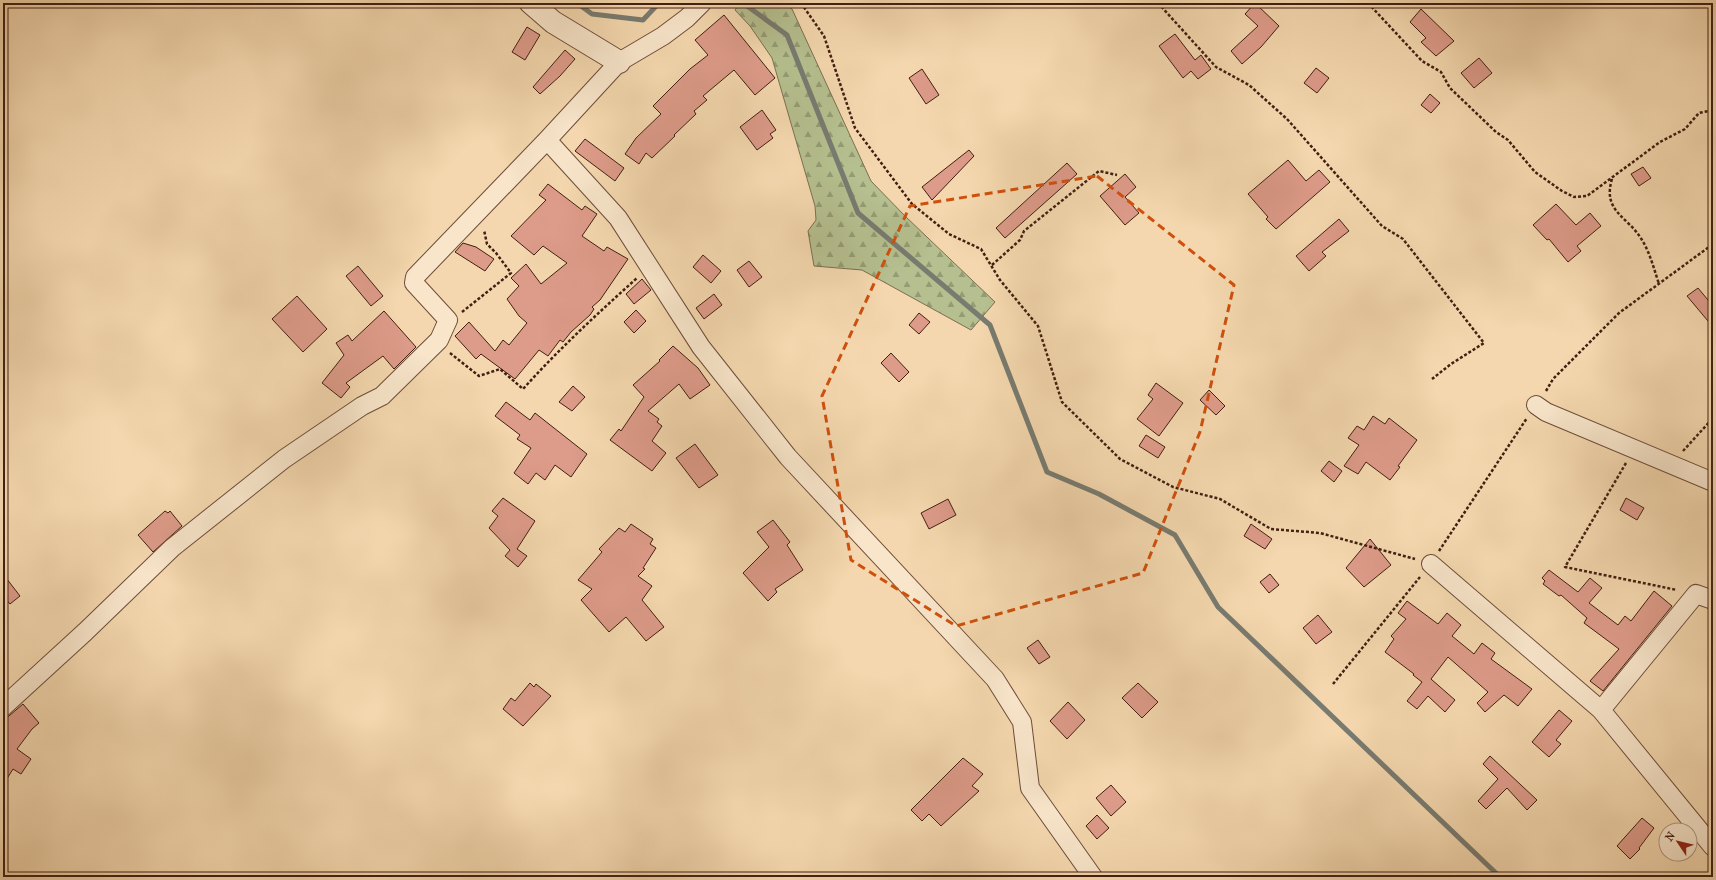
<svg xmlns="http://www.w3.org/2000/svg" width="1716" height="880" font-family="'IM FELL French Canon',serif">
	<style>
		.forest { fill: url(#forest-firs); stroke: #7c6f50 }
		.lines { fill: none; stroke-linecap: round; stroke-linejoin: round }
		.stream { stroke: #787b70; stroke-width: 5 }
		.building { fill: #dd9b89; stroke: #421f12 }
		.minor-casing { stroke: #6e4d39; stroke-width: 20 }
		.tertiary-casing { stroke: #6e4d39; stroke-width: 24 }
		.path { stroke: #421f12; stroke-width: 2.5; stroke-dasharray: 3 2; stroke-linecap: butt }
		.minor { stroke: #f8e5ca; stroke-width: 18 }
		.tertiary { stroke: #f8e5ca; stroke-width: 22 }
		.marked { fill: none; stroke: #cf500d; stroke-width: 3; stroke-dasharray: 8 5; stroke-linejoin: round }
	</style>
	<defs>
		<pattern id="forest-firs" width="22" height="20" patternUnits="userSpaceOnUse"><rect width="22" height="20" fill="#b5bf8f"/><path d="M5 1l3.5 6h-7zM16 11l3.5 6h-7z" fill="#959b73"/></pattern>
	</defs>
	<rect width="100%" height="100%" fill="#f4d7ae"/>
	<filter id="stains"><feTurbulence type="fractalNoise" baseFrequency=".005" numOctaves="4"/><feColorMatrix values="0 0 0 0 .2 0 0 0 0 .09 0 0 0 0 .02 0 0 0 .5 -.17"/></filter>
	<radialGradient id="worn" r=".72"><stop offset=".6" stop-color="#630" stop-opacity="0"/><stop offset="1" stop-color="#630" stop-opacity=".3"/></radialGradient>
	<path class="forest" d="M 740,3 L 782,3 L 792,9 L 871,181 L 905,216 L 995,302 L 971,330 L 862,270 L 814,266 L 808,231 L 816,220 L 815,206 L 772,58 L 750,26 L 735,10 Z"/>
	<g class="lines">
		<path class="stream" d="M 577,3 L 592,14 L 643,20 L 659,3
			M 743,3 L 787,35 L 858,213 L 990,325 L 1047,472 L 1099,494 L 1175,535 L 1218,607 L 1500,877"/>
	</g>
	<path class="building" d="M 1255,3 L 1279,26 L 1261,47 L 1242,64 L 1231,51 L 1258,26 L 1245,14 Z
		M 1421,9 L 1454,41 L 1436,56 L 1421,42 L 1426,38 L 1410,22 Z
		M 724,15 L 775,78 L 755,95 L 734,70 L 703,96 L 707,100 L 694,111 L 696,114 L 674,135 L 675,136 L 652,158 L 646,153 L 639,164 L 625,154 L 636,138 L 661,114 L 653,106 L 690,69 L 708,55 L 695,40 Z
		M 527,27 L 540,35 L 525,60 L 512,52 Z
		M 1175,34 L 1195,60 L 1201,55 L 1211,69 L 1198,79 L 1191,71 L 1183,78 L 1159,46 Z
		M 565,50 L 575,59 L 560,76 L 540,94 L 533,87 Z
		M 1479,58 L 1492,73 L 1474,88 L 1461,73 Z
		M 1316,68 L 1329,78 L 1317,93 L 1304,83 Z
		M 922,69 L 939,95 L 926,104 L 909,78 Z
		M 1430,94 L 1440,103 L 1431,113 L 1421,105 Z
		M 762,110 L 776,130 L 770,134 L 773,138 L 757,150 L 740,127 Z
		M 585,139 L 624,168 L 615,181 L 575,151 Z
		M 969,150 L 974,156 L 932,200 L 922,187 Z
		M 1288,160 L 1306,181 L 1319,170 L 1330,182 L 1276,229 L 1266,219 L 1268,217 L 1248,194 Z
		M 1067,163 L 1077,174 L 1005,238 L 996,228 Z
		M 1643,167 L 1651,178 L 1639,186 L 1631,174 Z
		M 1125,174 L 1136,187 L 1125,197 L 1139,213 L 1125,225 L 1100,196 Z
		M 548,184 L 582,210 L 585,206 L 597,214 L 582,236 L 604,251 L 607,247 L 628,259 L 600,300 L 592,307 L 594,309 L 590,315 L 571,332 L 563,342 L 560,340 L 548,356 L 539,350 L 515,379 L 481,354 L 476,359 L 455,336 L 469,322 L 495,351 L 503,340 L 509,345 L 527,323 L 519,316 L 507,299 L 519,286 L 511,278 L 526,264 L 541,284 L 567,263 L 543,246 L 534,255 L 511,236 L 546,200 L 539,195 Z
		M 1556,204 L 1576,225 L 1590,213 L 1601,226 L 1577,246 L 1581,251 L 1568,262 L 1549,239 L 1547,240 L 1533,225 Z
		M 1339,219 L 1349,231 L 1322,252 L 1326,256 L 1309,271 L 1296,256 Z
		M 463,243 L 476,247 L 494,259 L 485,271 L 455,252 Z
		M 703,255 L 721,271 L 711,283 L 693,267 Z
		M 749,261 L 762,277 L 749,287 L 737,270 Z
		M 358,266 L 383,296 L 371,306 L 346,276 Z
		M 642,279 L 651,290 L 634,304 L 626,294 Z
		M 1698,288 L 1713,306 L 1713,327 L 1687,296 Z
		M 714,294 L 722,305 L 704,319 L 696,308 Z
		M 297,296 L 327,329 L 303,352 L 272,319 Z
		M 636,310 L 646,321 L 634,333 L 624,322 Z
		M 384,311 L 416,347 L 394,369 L 383,356 L 346,383 L 350,387 L 341,398 L 322,383 L 344,355 L 336,343 L 348,335 L 352,341 Z
		M 919,313 L 930,322 L 919,334 L 909,325 Z
		M 673,346 L 698,368 L 710,385 L 690,399 L 679,384 L 648,411 L 659,419 L 657,422 L 662,426 L 652,441 L 666,453 L 652,471 L 610,440 L 619,429 L 621,431 L 644,397 L 633,385 L 660,361 L 659,360 Z
		M 891,353 L 909,372 L 899,382 L 881,363 Z
		M 1156,383 L 1183,403 L 1159,436 L 1137,419 L 1153,399 L 1148,395 Z
		M 573,386 L 585,397 L 572,411 L 559,402 Z
		M 1209,390 L 1225,406 L 1216,415 L 1200,400 Z
		M 506,402 L 530,420 L 535,413 L 587,454 L 571,477 L 555,465 L 545,480 L 536,473 L 528,484 L 514,473 L 531,448 L 517,439 L 520,435 L 495,416 Z
		M 1373,416 L 1385,424 L 1389,418 L 1417,440 L 1398,466 L 1400,467 L 1390,480 L 1366,462 L 1358,474 L 1344,466 L 1359,445 L 1348,438 L 1357,426 L 1364,430 Z
		M 1146,435 L 1165,447 L 1158,458 L 1139,446 Z
		M 695,444 L 718,475 L 699,488 L 676,458 Z
		M 1329,461 L 1342,471 L 1334,482 L 1321,471 Z
		M 503,498 L 535,521 L 517,549 L 527,556 L 518,567 L 505,556 L 510,550 L 489,528 L 498,516 L 492,511 Z
		M 1626,498 L 1644,508 L 1637,520 L 1620,510 Z
		M 948,499 L 956,515 L 929,529 L 921,513 Z
		M 165,511 L 168,513 L 170,511 L 182,526 L 153,552 L 138,535 Z
		M 773,520 L 790,542 L 787,545 L 803,570 L 775,589 L 777,592 L 768,601 L 743,573 L 769,547 L 757,532 Z
		M 631,524 L 653,539 L 650,544 L 656,548 L 643,568 L 645,569 L 638,576 L 652,586 L 642,600 L 664,627 L 646,641 L 626,617 L 609,632 L 581,600 L 592,589 L 578,580 L 602,552 L 599,549 L 619,528 L 625,532 Z
		M 1251,524 L 1272,539 L 1265,549 L 1244,536 Z
		M 1370,539 L 1391,565 L 1364,587 L 1346,568 Z
		M 1549,570 L 1578,592 L 1590,578 L 1602,588 L 1589,603 L 1618,625 L 1625,616 L 1631,621 L 1654,591 L 1672,606 L 1603,691 L 1590,681 L 1619,649 L 1584,623 L 1587,618 L 1561,595 L 1559,596 L 1543,584 L 1545,581 L 1542,578 Z
		M 3,574 L 20,596 L 10,604 L 3,596 Z
		M 1270,574 L 1279,585 L 1269,593 L 1260,582 Z
		M 1407,601 L 1438,624 L 1447,613 L 1461,625 L 1452,636 L 1474,654 L 1482,643 L 1495,653 L 1491,659 L 1532,689 L 1518,706 L 1504,695 L 1485,712 L 1477,703 L 1488,692 L 1448,657 L 1431,679 L 1455,700 L 1445,712 L 1428,696 L 1417,709 L 1407,701 L 1422,682 L 1413,675 L 1414,674 L 1385,652 L 1394,639 L 1391,636 L 1406,619 L 1398,613 Z
		M 1318,615 L 1332,632 L 1316,644 L 1303,628 Z
		M 1038,640 L 1050,657 L 1039,664 L 1027,648 Z
		M 530,683 L 534,687 L 536,684 L 551,696 L 523,726 L 503,709 L 511,698 L 515,701 Z
		M 1138,683 L 1158,702 L 1142,718 L 1122,698 Z
		M 1068,702 L 1085,720 L 1067,739 L 1050,721 Z
		M 23,704 L 39,723 L 32,729 L 17,749 L 31,759 L 21,774 L 13,769 L 3,785 L 3,721 Z
		M 1559,710 L 1572,721 L 1556,740 L 1561,744 L 1549,757 L 1532,742 Z
		M 1490,756 L 1537,800 L 1527,810 L 1507,788 L 1486,809 L 1478,801 L 1498,779 L 1483,764 Z
		M 963,758 L 983,774 L 972,786 L 979,791 L 941,826 L 929,814 L 922,821 L 911,810 Z
		M 1111,785 L 1126,802 L 1111,816 L 1096,798 Z
		M 1097,815 L 1109,828 L 1097,839 L 1086,826 Z
		M 1642,818 L 1654,828 L 1639,848 L 1640,849 L 1630,859 L 1617,846 Z"/>
	<g class="lines">
		<g class="minor-casing">
			<path id="minor" d="M 547,140 L 618,218 L 701,347 L 788,457 L 995,679 L 1022,722 L 1030,788 L 1093,877
				M 1536,405 L 1546,412 L 1713,482
				M 1431,564 L 1601,710 L 1713,847
				M 3,707 L 85,632 L 172,548 L 284,459 L 362,406 L 382,396 L 439,340 L 448,320 L 414,283 L 415,277 L 547,140 L 619,62 L 663,36 L 687,18 L 702,3
				M 1601,710 L 1696,594 L 1713,600"/>
		</g>
		<g class="tertiary-casing">
			<path id="tertiary" d="M 531,3 L 553,22 L 619,62"/>
		</g>
		<path class="path" d="M 801,3 L 824,36 L 855,128 L 912,204 L 949,234 L 981,249 L 1000,280 L 1038,326 L 1062,402 L 1120,459 L 1173,487 L 1220,499 L 1271,529 L 1320,533 L 1415,559
			M 1158,3 L 1216,67 L 1249,85 L 1287,119 L 1382,226 L 1403,239 L 1484,343 L 1451,364 L 1432,379
			M 1368,3 L 1422,61 L 1441,72 L 1450,88 L 1496,132 L 1508,140 L 1535,172 L 1562,191 L 1574,197 L 1587,196 L 1660,142 L 1685,129 L 1699,113 L 1713,110
			M 1612,179 C 1602,212 1628,216 1642,240 C 1650,253 1654,269 1659,284
			M 992,265 L 1020,240 L 1024,231 L 1099,171 L 1117,175
			M 462,312 L 511,273 L 496,253 L 487,244 L 484,230
			M 450,353 L 479,376 L 500,369 L 523,389 C 559,349 597,314 637,278
			M 1546,391 L 1553,379 L 1619,313 L 1713,244
			M 1683,451 L 1713,418
			M 1626,463 L 1565,567 L 1677,590
			M 1439,551 L 1527,418
			M 1333,684 L 1420,577"/>
		<use href="#minor" class="minor"/>
		<use href="#tertiary" class="tertiary"/>
	</g>
	<path class="marked" d="M 1097,176 L 1234,285 L 1200,432 L 1143,573 L 956,626 L 851,560 L 822,396 L 910,206 Z"/>
	<rect width="1716" height="880" fill="none" stroke="#f4d7ae" stroke-width="16"/>
	<rect x="4" y="4" width="1708" height="872" fill="none" stroke="#421f12" stroke-width="2"/>
	<rect x="8" y="8" width="1700" height="864" fill="none" stroke="#421f12"/>
	<g transform="translate(1678 842) rotate(305)"><circle r="19" fill="#f8e5ca" stroke="#af9680"/>
	<path d="M0-3L7 15L0 10L-7 15Z" fill="#8f2418"/>
	<text y="-6" font-size="11" font-weight="bold" text-anchor="middle" fill="#421f12">N</text>
	</g>
	<rect width="100%" height="100%" filter="url(#stains)"/>
	<rect width="100%" height="100%" fill="url(#worn)"/>
</svg>
